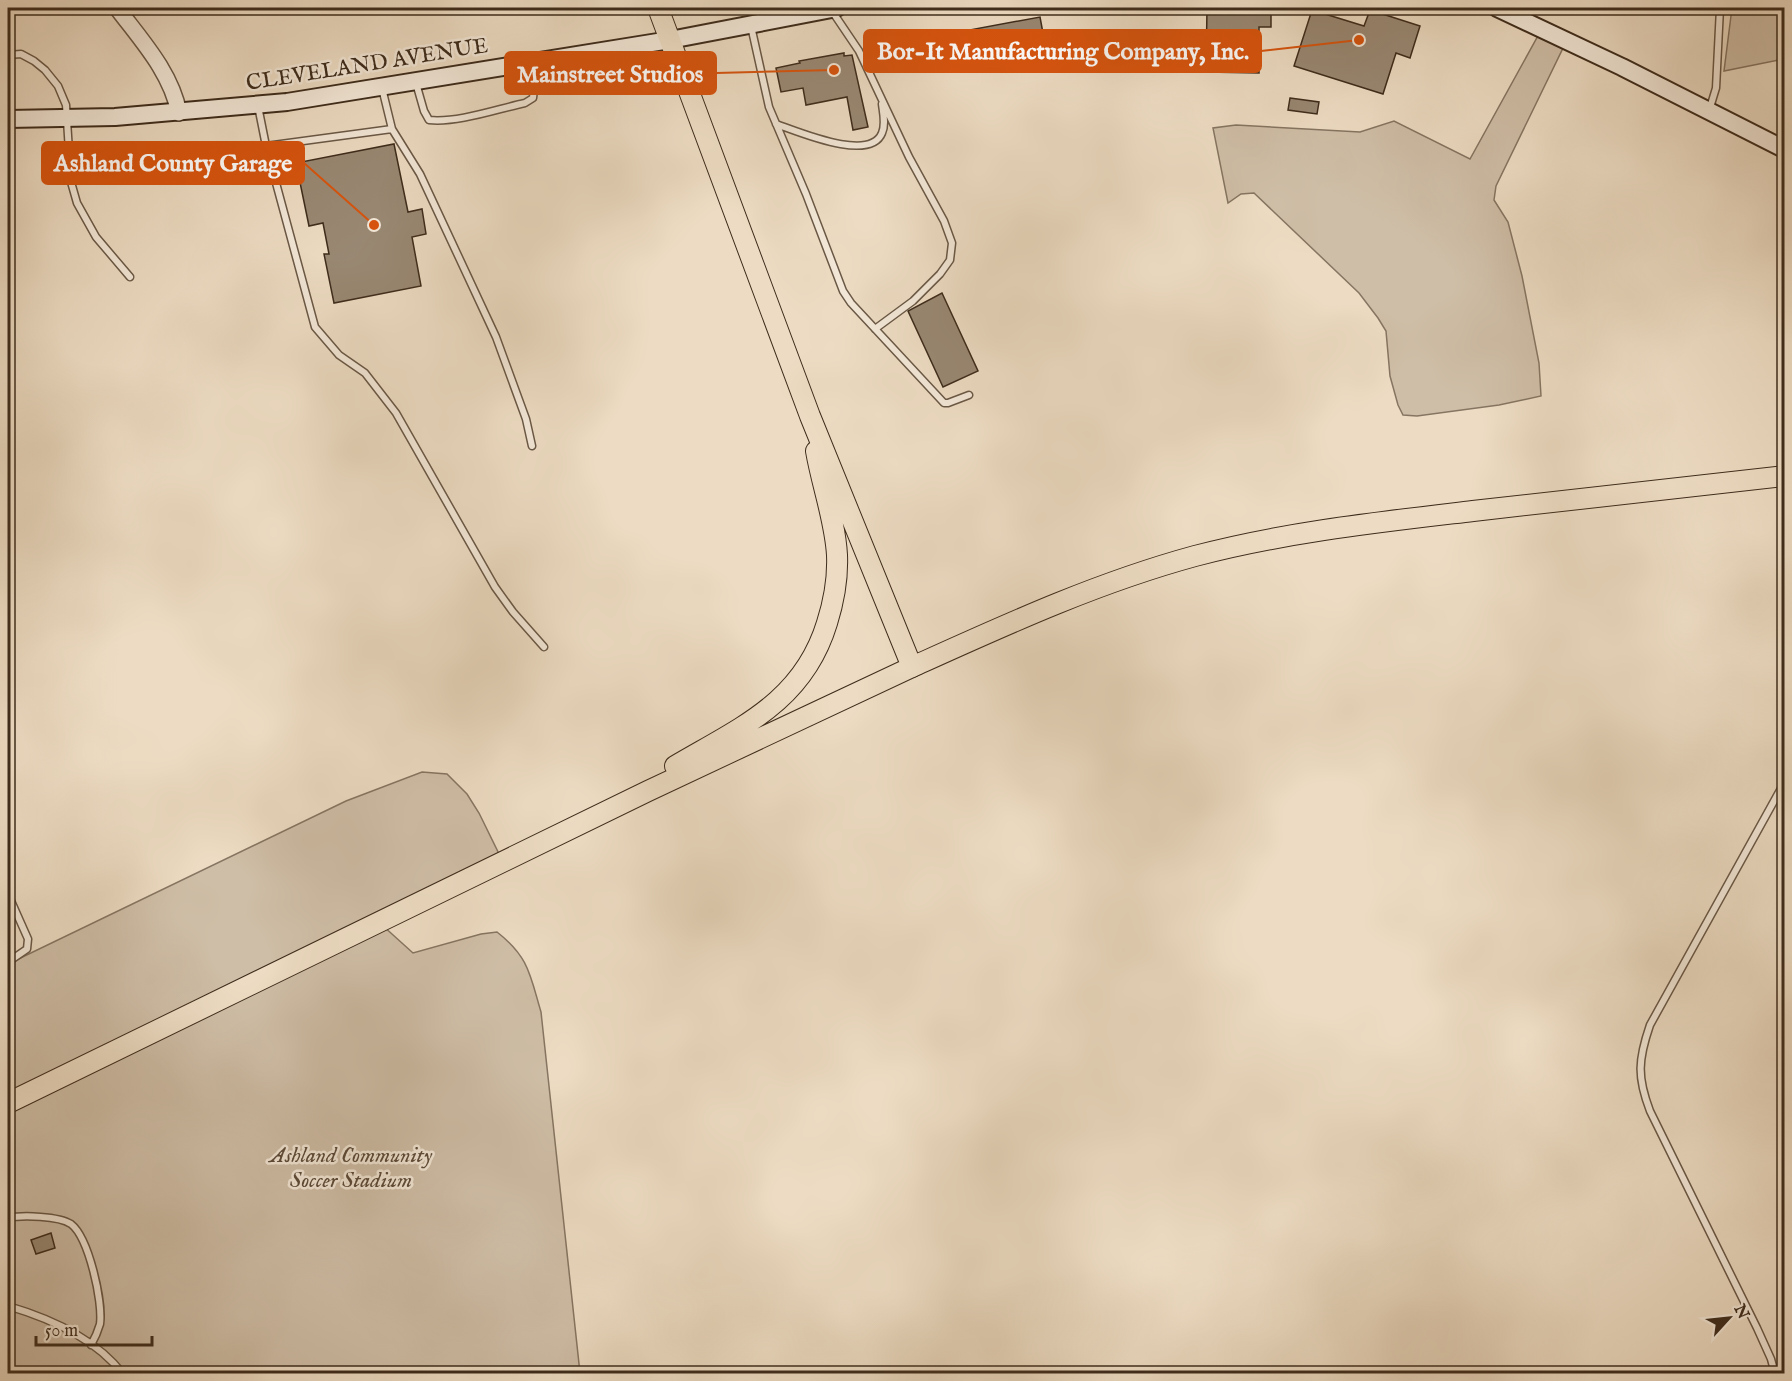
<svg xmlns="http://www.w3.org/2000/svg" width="1792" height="1381" font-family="'IM FELL English',serif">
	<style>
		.green { fill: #cfbea7; stroke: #867562; stroke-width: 1.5 }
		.building { fill: #998873; stroke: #3e2c1c; stroke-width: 1.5 }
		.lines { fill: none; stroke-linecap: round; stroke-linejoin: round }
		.service-casing { stroke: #6a5846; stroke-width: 9 }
		.tertiary-casing { stroke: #6a5846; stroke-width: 18 }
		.secondary-casing { stroke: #3e2c1c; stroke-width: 20 }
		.primary-casing { stroke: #3e2c1c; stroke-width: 22 }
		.trunk-casing { stroke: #3e2c1c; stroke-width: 22 }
		.service { stroke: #f3e8d8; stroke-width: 6 }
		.tertiary { stroke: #f3e8d8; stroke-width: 15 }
		.secondary { stroke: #f3e8d8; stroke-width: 16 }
		.primary { stroke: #eddcc3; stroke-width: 20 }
		.trunk { stroke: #eddcc3; stroke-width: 20 }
		.labels { text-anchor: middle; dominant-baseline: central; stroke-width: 5; stroke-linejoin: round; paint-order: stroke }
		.street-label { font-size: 22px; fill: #3e2c1c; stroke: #f3e8d8 }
		.park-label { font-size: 22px; font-style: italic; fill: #5b4938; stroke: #f3e8d8 }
		.leader { fill: none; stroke: #d7540e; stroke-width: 2 }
		.callout-dot { fill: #d7540e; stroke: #f3e8d8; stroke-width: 2 }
		.callout { fill: #d7540e; stroke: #d7540e; stroke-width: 2 }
		.callout-label { font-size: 24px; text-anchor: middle; font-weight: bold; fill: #fff }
	</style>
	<rect width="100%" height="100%" fill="#eddcc3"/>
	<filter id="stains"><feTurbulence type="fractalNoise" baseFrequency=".00333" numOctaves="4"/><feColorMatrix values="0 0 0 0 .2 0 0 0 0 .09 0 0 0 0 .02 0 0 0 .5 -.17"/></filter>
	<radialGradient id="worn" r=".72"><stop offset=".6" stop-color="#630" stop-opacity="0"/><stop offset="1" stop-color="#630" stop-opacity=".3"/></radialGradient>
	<path class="green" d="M 1732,8 L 1784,8 L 1784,59 L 1724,71 Z
		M 1539,34 L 1564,46 L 1496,186 L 1494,200 L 1508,222 L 1522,276 L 1539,363 L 1541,396 L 1499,405 L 1417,416 L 1403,415 L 1398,405 L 1390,376 L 1386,331 L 1378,318 L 1359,293 L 1254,193 L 1241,194 L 1228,203 L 1213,128 L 1236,125 L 1360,132 L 1394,121 L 1470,159 Z
		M 422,772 L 447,774 L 467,794 L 479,813 L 501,858 L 8,1100 L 8,964 L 346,801 Z
		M 382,925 L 413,953 L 481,934 L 497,932 C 529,957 530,975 541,1012 L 580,1373 L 8,1374 L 8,1109 Z"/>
	<path class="building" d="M 1207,8 L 1271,8 L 1271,27 L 1259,27 L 1259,73 L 1206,72 Z
		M 1312,10 L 1364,26 L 1370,10 L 1420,26 L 1410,58 L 1396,53 L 1383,94 L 1294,66 Z
		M 1040,17 L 1045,44 L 1017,49 L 1018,55 L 1003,58 L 1002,52 L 969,58 L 964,31 Z
		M 844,53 L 844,56 L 852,55 L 868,127 L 853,130 L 847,97 L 806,105 L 803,88 L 781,92 L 776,68 L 800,63 L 799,61 Z
		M 1290,98 L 1319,102 L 1317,114 L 1288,110 Z
		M 394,144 L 408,212 L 422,209 L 426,234 L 412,237 L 421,286 L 334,303 L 324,254 L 329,254 L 323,223 L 309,226 L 296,163 Z
		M 942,293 L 978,371 L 943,387 L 908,311 Z
		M 51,1233 L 55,1248 L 36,1254 L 31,1240 Z"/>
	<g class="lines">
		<g class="service-casing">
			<path id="service" d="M 832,11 L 859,51 L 909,157 L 944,221 L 952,243 L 950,260 L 940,274 L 913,301 L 875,329
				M 751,26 L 769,107 L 806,194 L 843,291 L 851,303 L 944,403 L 948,403 L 969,395
				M 8,55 L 21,54 L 34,61 L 45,70 L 58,86 L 66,105 L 71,182 L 77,203 L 96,237 L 130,277
				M 416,83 L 424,111 L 429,120 C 458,123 497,109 525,103 L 533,98 L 534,89 L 529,63
				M 382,88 L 392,129 L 420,174 L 496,337 L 526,419 L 532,446
				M 258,106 L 266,146 L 315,327 L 339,355 L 365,373 L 396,413 L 495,587 L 513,612 L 544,647
				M 1709,111 L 1716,88 L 1720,8
				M 776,124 C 797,131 870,163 882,133 C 886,124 883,113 882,104
				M 266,146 L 392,129
				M 8,894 L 28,939 L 27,949 L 8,962
				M 8,1218 C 22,1215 59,1216 71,1224 C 89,1238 103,1302 100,1324 C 98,1331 95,1338 91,1345
				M 8,1306 C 49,1318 96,1339 123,1374
				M 1775,1374 L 1771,1359 L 1757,1328 L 1650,1111 C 1637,1077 1638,1060 1650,1025 L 1784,783"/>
		</g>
		<g class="tertiary-casing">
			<path id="tertiary" d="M 117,8 C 141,40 171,72 179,113"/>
		</g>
		<g class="secondary-casing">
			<path id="secondary" d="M 1497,8 L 1622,67 L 1784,149
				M 8,119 L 115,117 L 287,102 L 670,40 L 837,8"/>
		</g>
		<g class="primary-casing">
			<path id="primary" d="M 912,667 C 1005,625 1096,583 1195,556 C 1286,532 1380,522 1473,511 C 1577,499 1681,488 1784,476"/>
		</g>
		<g class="trunk-casing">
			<path id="trunk" d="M 675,766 C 741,727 803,702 827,623 C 834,601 838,578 837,555 C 835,520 822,486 816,451
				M 8,1103 L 648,791 L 912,667 L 810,416 L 658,8"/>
		</g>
		<use href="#service" class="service"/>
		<use href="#tertiary" class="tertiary"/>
		<use href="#secondary" class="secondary"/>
		<use href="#primary" class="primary"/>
		<use href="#trunk" class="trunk"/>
	</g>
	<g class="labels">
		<g class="street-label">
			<text transform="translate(367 65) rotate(-9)">CLEVELAND AVENUE</text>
		</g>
		<g class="park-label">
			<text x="351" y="1156">Ashland Community<tspan x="351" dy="25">Soccer Stadium</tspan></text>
		</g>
	</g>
	<path class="leader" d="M1359 40L1261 51M834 70L716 73M374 225L304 163"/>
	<g class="callout-dot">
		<circle cx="1359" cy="40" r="6"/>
		<circle cx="834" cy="70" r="6"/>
		<circle cx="374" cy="225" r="6"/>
	</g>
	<g class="callout">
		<rect x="864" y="30" width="397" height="42" rx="6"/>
		<rect x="505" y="52" width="211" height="42" rx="6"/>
		<rect x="42" y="142" width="262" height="42" rx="6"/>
	</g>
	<g class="callout-label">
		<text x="1063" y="59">Bor-It Manufacturing Company, Inc.</text>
		<text x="610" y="82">Mainstreet Studios</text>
		<text x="173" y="171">Ashland County Garage</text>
	</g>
	<rect width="1792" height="1381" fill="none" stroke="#eddcc3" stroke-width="30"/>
	<rect x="9" y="9" width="1774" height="1363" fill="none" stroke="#3e2c1c" stroke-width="3"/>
	<rect x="15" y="15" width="1762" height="1351" fill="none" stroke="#3e2c1c" stroke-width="1.5"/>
	<g transform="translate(1729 1318) rotate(63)" stroke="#f3e8d8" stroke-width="4.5" paint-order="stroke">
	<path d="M0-4.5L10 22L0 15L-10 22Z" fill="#3e2c1c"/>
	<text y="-9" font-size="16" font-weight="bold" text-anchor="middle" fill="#3e2c1c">N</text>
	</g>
	<path d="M36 1336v9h116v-9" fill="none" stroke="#3e2c1c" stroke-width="3"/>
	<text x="45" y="1336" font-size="18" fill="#3e2c1c" stroke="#f3e8d8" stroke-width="4.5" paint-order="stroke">50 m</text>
	<rect width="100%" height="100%" filter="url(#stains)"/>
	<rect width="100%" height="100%" fill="url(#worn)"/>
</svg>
